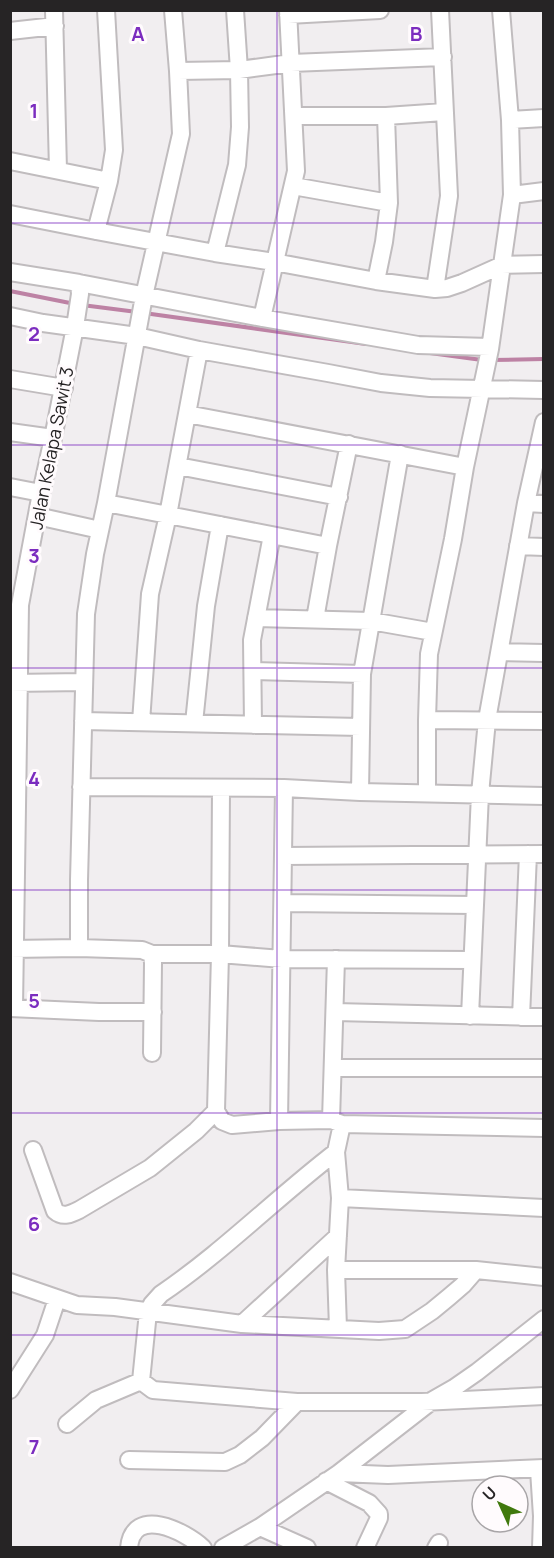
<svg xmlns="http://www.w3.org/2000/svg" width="554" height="1558" font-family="Manrope,sans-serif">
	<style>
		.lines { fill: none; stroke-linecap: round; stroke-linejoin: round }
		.stream { stroke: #bd82a4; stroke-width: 4 }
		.minor-casing { stroke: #c0bcbe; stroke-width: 20 }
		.minor { stroke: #fff; stroke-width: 16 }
		.grid { fill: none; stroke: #7b2cbf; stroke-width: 1.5; stroke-opacity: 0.55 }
		.labels { text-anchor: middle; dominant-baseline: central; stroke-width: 6; stroke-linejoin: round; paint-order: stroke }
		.street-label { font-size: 18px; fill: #262425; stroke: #fffbfd }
		.grid-label { font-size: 20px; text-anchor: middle; font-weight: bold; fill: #7b2cbf; stroke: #fffbfd; stroke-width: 6; stroke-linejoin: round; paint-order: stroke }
	</style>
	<rect width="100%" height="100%" fill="#f1eef0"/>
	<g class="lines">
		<path class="stream" d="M 10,291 L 75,304
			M 82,305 L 137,312
			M 144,313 L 366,344
			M 430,353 L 482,360
			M 492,360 L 544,359"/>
		<g class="minor-casing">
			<path id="minor" d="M 54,10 L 58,170
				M 288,15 L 380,10
				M 10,31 L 55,26
				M 178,71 L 239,70 L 291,63 L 443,57
				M 294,116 L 386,116 L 444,112
				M 510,120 L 544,118
				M 10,161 L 109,181
				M 293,186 L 389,203
				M 512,195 L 544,191
				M 10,214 L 96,231 L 215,253 L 274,262 L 376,281 L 435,289 L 447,288 L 462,283 L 502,265 L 544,264
				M 96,231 L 109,181 L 114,150 L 106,10
				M 215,253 L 237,165 L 240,127 L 239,70 L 235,10
				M 10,272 L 79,283 L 262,318 L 418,345 L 490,347
				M 376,281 L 384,242 L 389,203 L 386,116
				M 435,289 L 449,196 L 440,10
				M 10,316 L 43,323 L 137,336 L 199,350 L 328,373 L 381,383 L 430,388 L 544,390
				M 262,318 L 296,171 L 288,10
				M 10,379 L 64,388
				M 187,414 L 465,467
				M 10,432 L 53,438
				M 178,466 L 339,497
				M 10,487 L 41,493
				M 106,503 L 328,546
				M 526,503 L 544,504
				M 37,516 L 100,530
				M 518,546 L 544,547
				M 256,618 L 371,621 L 433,632
				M 315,619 L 328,546 L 349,444
				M 500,652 L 544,653
				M 253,671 L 362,674
				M 10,683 L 84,682
				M 427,720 L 544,721
				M 83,721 L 361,727
				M 141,722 L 150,594 L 168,515 L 199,350
				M 194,723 L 206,606 L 220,525
				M 253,725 L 252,640 L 272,535
				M 81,787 L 284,788 L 360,792 L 544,796
				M 221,788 L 220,954 L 216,1111 L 222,1121 L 232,1125 L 279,1121 L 331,1120 L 342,1124 L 544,1128
				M 360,792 L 362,674 L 400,454
				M 427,793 L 427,720 L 429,654 L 453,539 L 465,467 L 490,349 L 512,195 L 510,120 L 501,10
				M 283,856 L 544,854
				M 283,903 L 474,905
				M 79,948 L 79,880 L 86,614 L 95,554 L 106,503 L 144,296 L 181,134 L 178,71 L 173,10
				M 10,949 L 79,948 L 142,950 L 152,954 L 220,954 L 282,959 L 472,960
				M 152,954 L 153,963 L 152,1053
				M 10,1008 L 99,1012 L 153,1012
				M 14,1008 L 20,605 L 41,493 L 53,438 L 75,327 L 80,294 L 79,283
				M 335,1012 L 544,1017
				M 470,1016 L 480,794 L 487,720 L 526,503 L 544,422
				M 521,1017 L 528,854
				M 333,1068 L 544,1068
				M 331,1120 L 336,959
				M 279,1121 L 284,788
				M 33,1150 L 55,1211 C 63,1218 71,1214 79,1210 L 150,1168 L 196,1131 L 216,1111
				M 336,1152 C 276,1198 223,1252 161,1294 L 152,1304 L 148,1312 L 141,1381 L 153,1390 L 297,1402 L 422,1402 L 544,1396
				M 340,1198 L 544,1208
				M 336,1270 L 476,1270 L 544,1277
				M 10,1282 L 77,1305 L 115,1307 L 242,1324 L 379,1331 L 405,1329 L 432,1311 L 449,1297 L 463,1285 L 476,1270
				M 242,1324 L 338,1236
				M 338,1328 L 336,1270 L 340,1198 L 336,1152 L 342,1124
				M 10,1390 L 45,1335 L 57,1299
				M 67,1424 L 96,1400 L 141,1381
				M 129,1460 L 225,1462 L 240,1455 L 262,1438 L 297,1402
				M 539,1470 L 542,1516 L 541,1548
				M 339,1473 L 388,1475 L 544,1468
				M 326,1481 L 369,1503 L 379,1514 L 379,1518 L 365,1548
				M 260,1527 L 307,1548
				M 129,1548 C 133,1505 185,1531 203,1548
				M 223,1548 L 260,1527 L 339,1473 L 433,1400 L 454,1388 L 477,1372 L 544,1319
				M 436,1548 L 439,1543"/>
		</g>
		<use href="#minor" class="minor"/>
	</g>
	<path class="grid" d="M 277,10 L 277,1548M 10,223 L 544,223M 10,445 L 544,445M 10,668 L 544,668M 10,890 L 544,890M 10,1113 L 544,1113M 10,1335 L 544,1335"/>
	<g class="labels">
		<g class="street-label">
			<text transform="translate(51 448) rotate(-79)">Jalan Kelapa Sawit 3</text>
		</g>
	</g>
	<g class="grid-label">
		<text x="138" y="41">A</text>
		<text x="416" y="41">B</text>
		<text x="34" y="118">1</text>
		<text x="34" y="341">2</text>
		<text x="34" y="563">3</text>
		<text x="34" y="786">4</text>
		<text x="34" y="1008">5</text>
		<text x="34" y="1231">6</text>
		<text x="34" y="1454">7</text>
	</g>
	<rect width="554" height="1558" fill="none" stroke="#262425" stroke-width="24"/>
	<g transform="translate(500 1504) rotate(315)"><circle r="28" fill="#fffbfd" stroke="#a8a5a7" stroke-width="1.5"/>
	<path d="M0-4.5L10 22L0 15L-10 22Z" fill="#40790d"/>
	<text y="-9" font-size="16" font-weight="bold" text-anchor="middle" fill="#262425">U</text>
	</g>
</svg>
